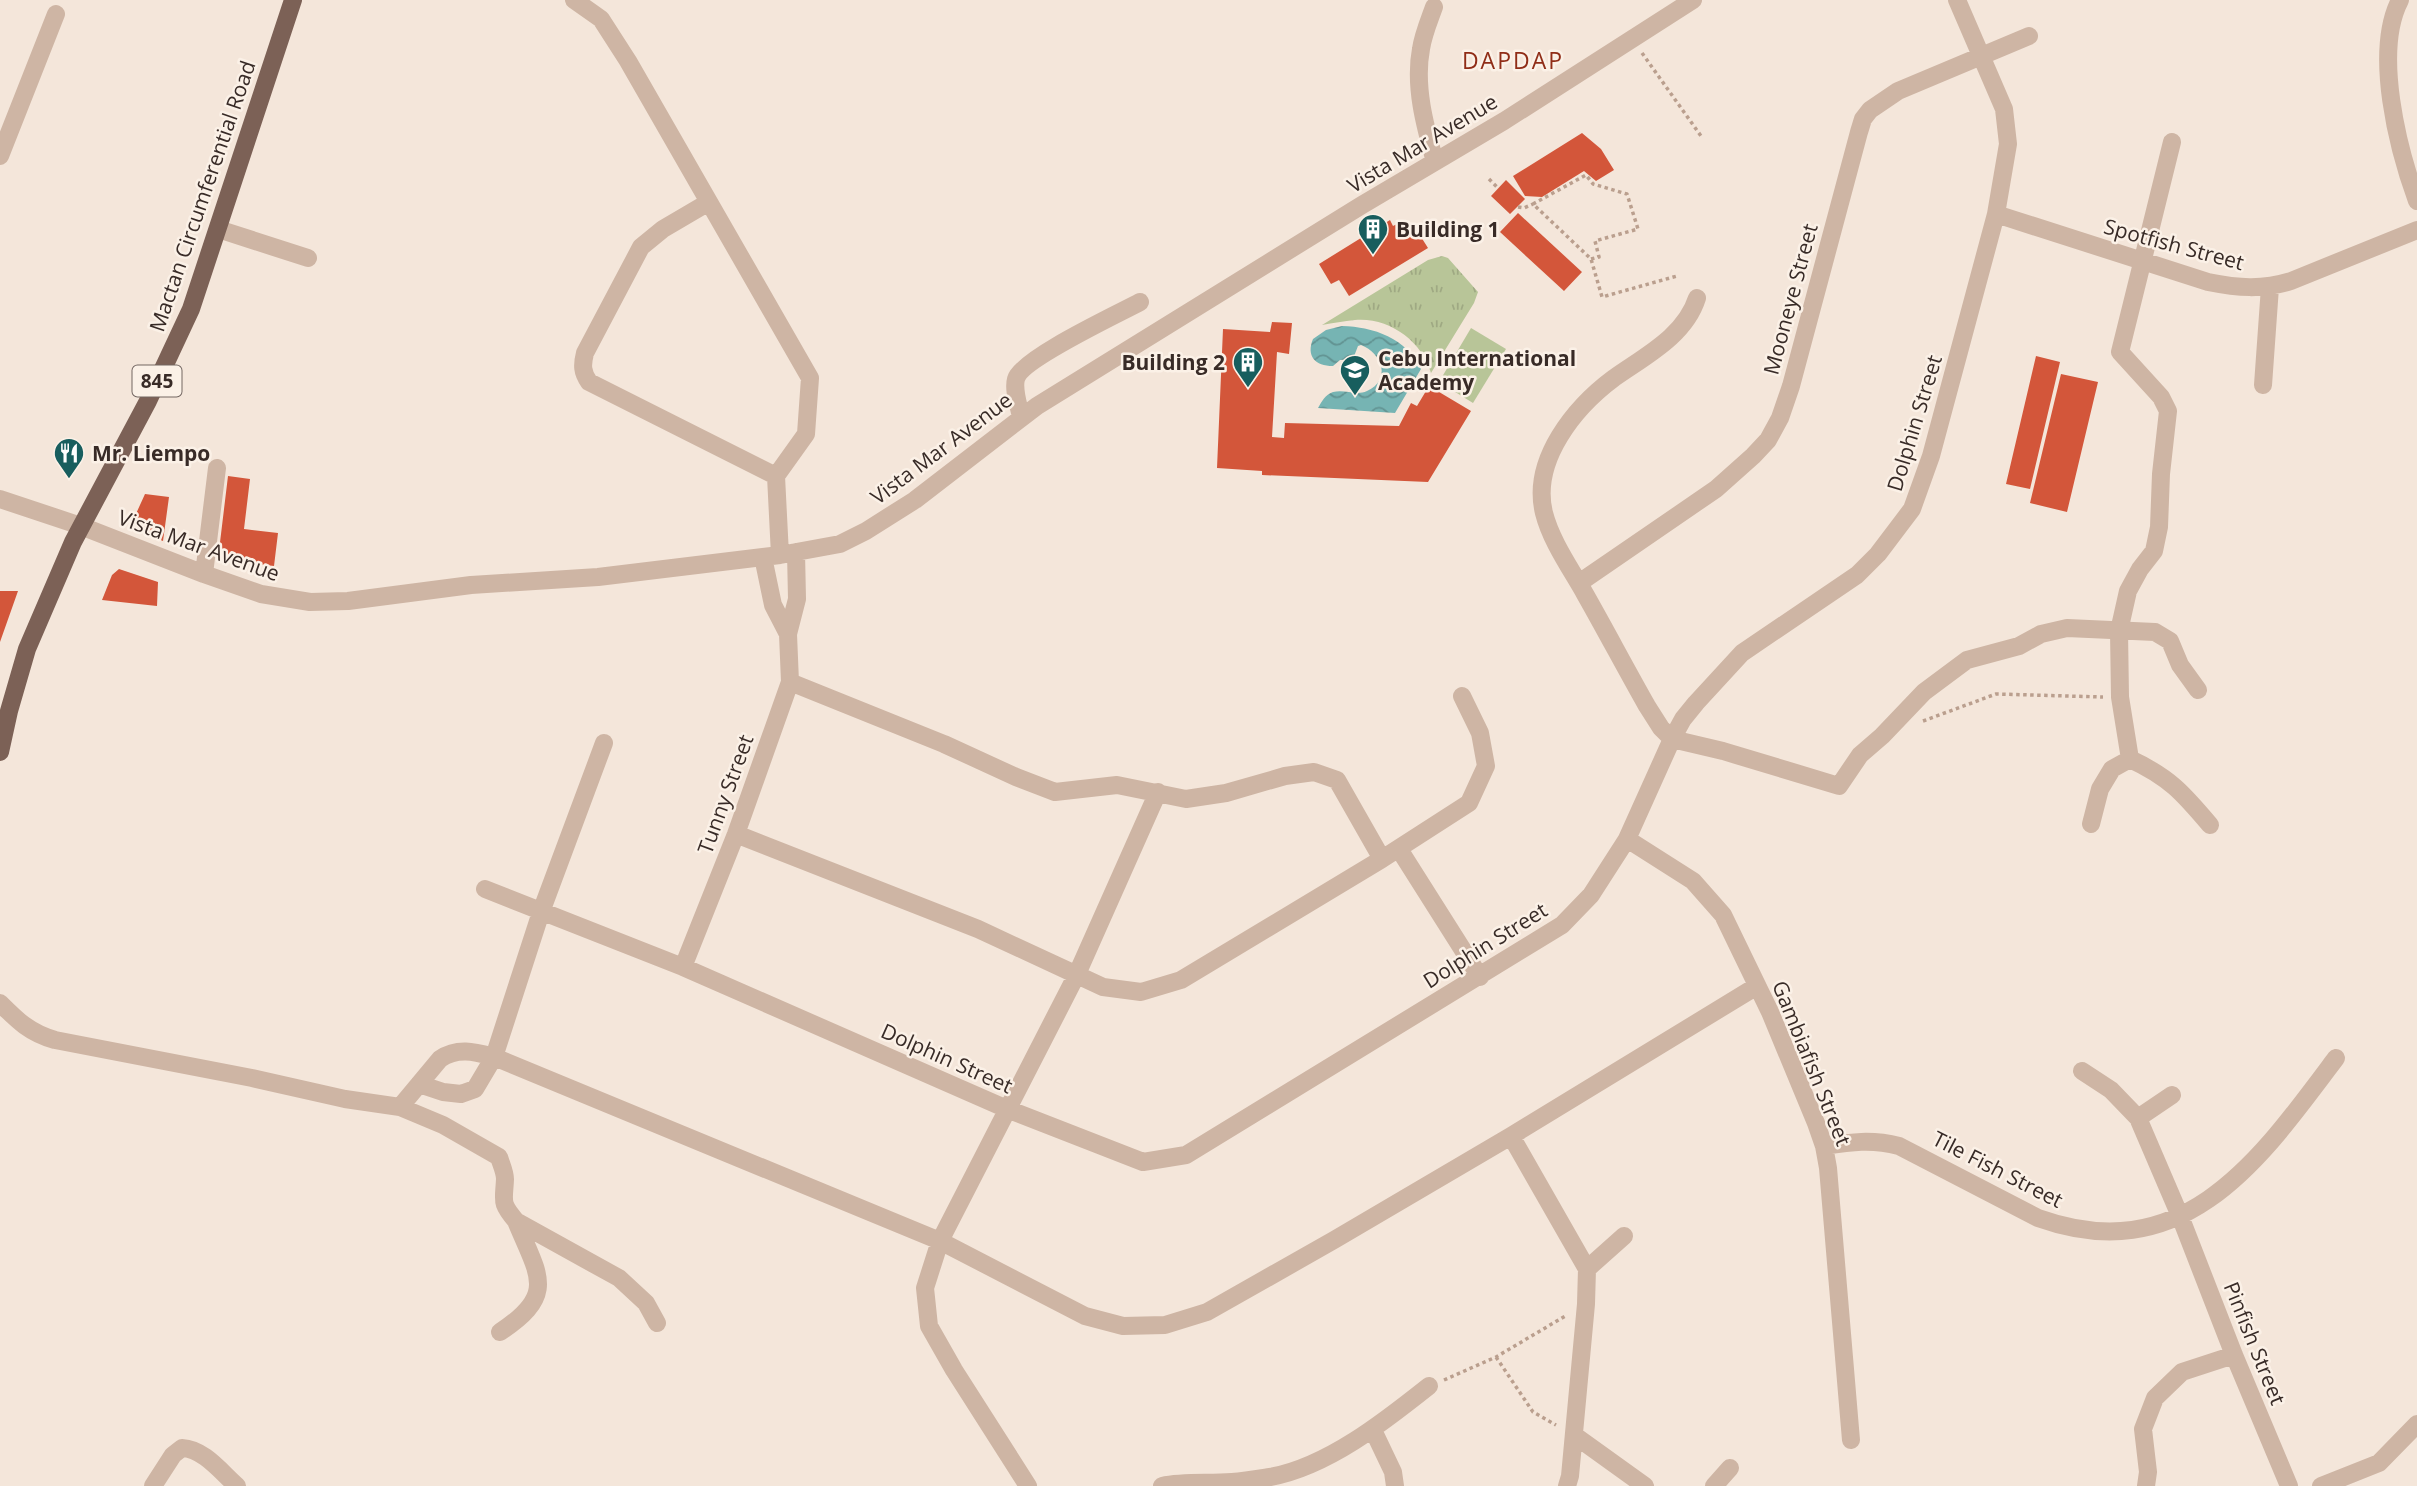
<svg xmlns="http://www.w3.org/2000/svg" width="2417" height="1486" font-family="'Open Sans',sans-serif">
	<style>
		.grass { fill: url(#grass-tufts) }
		.garden { fill: #b8c598 }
		.water { fill: url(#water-waves) }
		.building { fill: #d3563a }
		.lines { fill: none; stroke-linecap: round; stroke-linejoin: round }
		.path { stroke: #ba9f8e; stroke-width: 3.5; stroke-dasharray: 3.5 3.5; stroke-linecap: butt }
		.minor { stroke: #ceb5a4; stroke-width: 18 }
		.major { stroke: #7c6156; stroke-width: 18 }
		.labels { text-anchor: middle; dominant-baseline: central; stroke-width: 5; stroke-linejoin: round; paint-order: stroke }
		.shield { fill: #fbf1e7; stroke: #726661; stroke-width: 2 }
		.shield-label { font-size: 19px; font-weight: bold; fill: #382b27 }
		.street-label { font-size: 21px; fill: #382b27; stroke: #fbf1e7 }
		.poi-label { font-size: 21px; font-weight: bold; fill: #382b27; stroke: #fbf1e7; text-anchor: start }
		.neighbourhood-label { font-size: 23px; letter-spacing: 2px; fill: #902d17; stroke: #fbf1e7 }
	</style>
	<defs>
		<pattern id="grass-tufts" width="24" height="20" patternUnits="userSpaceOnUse" patternTransform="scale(1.75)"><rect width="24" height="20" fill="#b8c598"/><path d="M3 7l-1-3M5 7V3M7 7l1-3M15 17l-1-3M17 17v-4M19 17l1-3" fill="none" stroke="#9fa983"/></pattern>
		<pattern id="water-waves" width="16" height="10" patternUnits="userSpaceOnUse" patternTransform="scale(1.75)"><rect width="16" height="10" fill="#76b4b3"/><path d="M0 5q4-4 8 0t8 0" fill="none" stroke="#629392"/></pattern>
	</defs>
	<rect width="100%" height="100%" fill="#f4e6da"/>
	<path class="grass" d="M 1442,256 L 1448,258 L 1478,292 L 1474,303 L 1431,373 C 1422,341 1389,317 1355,320 C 1344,321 1333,323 1322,325 L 1428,260 Z"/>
	<path class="garden" d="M 1471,328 L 1506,349 L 1473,403 L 1439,382 Z"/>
	<path class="water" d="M 1342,326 C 1374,327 1406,338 1421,369 L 1395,413 L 1318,408 C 1322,401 1325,395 1333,392 C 1345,389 1356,396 1367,391 C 1392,380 1382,353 1361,345 L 1358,346 L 1353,359 L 1340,360 L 1333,366 C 1315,366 1306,356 1313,339 L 1326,330 Z"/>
	<path class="building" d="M 1582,133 L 1601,149 L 1614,170 L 1596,181 L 1584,171 L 1542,197 L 1525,196 L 1513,176 Z
		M 1506,180 L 1525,199 L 1510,214 L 1491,196 Z
		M 1518,213 L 1582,272 L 1564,291 L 1500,232 Z
		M 1390,220 L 1393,226 L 1401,222 L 1408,233 L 1416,229 L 1428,248 L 1349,296 L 1339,280 L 1331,284 L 1319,264 Z
		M 1272,322 L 1292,323 L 1289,354 L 1277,352 L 1272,437 L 1284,438 L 1285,423 L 1399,426 L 1411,403 L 1417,406 L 1429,386 L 1471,411 L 1428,482 L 1262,475 L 1262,471 L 1217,468 L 1223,329 L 1270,332 Z
		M 2036,356 L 2060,362 L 2030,489 L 2006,484 Z
		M 2061,374 L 2098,382 L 2067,512 L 2030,503 Z
		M 228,476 L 250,479 L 244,529 L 278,533 L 274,566 L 218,559 Z
		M 145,494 L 169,497 L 163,541 L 130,527 Z
		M 119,569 L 158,582 L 157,606 L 102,600 L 112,575 Z
		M 0,591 L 18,591 L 0,642 Z"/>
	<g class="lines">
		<path class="path" d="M 1642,53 L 1701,136
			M 1489,179 L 1498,188
			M 1518,207 L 1524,208 L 1533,204
			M 1591,259 L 1599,257 L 1595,241 L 1638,229 L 1627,194 L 1593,184 L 1586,175 L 1533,204 L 1591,259 L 1602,297 L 1677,276
			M 1923,721 L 1996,694 L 2103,697
			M 1496,1357 L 1533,1412 L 1556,1425
			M 1444,1380 L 1496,1357 L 1567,1315"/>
		<path class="minor" d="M 574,0 L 601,19 L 628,61 L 810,378 L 806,434 L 776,476 L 780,555
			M 2400,0 C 2373,52 2398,149 2417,201
			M 1434,7 C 1429,21 1423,35 1421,49 C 1414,86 1425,126 1435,162
			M 2172,142 L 2120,352 L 2161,397 L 2168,411 L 2161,474 L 2159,527 L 2154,551 L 2140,569 L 2128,591 L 2119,631 L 2120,697 L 2130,759 C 2169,777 2183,793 2210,825
			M 0,156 L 56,14
			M 709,202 L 663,229 L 641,247 L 585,353 C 582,365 582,372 589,382 L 776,476
			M 1996,214 L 2208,282 C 2238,288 2262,290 2291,281 L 2417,230
			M 218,229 L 308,258
			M 1697,298 C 1685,336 1645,356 1614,378 C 1575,407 1531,460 1544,513 C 1551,541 1571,569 1585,594 C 1606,631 1626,669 1647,706 L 1661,728 L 1672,739 L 1723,751 L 1839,786 L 1860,755 L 1882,736 L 1924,692 L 1967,660 L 2019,646 L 2041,634 L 2067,628 L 2155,632 L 2170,641 L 2180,665 L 2198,690
			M 2263,385 L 2270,287
			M 1021,417 C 1019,406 1013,390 1016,379 C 1021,359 1118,314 1140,302
			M 0,499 L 81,526 L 204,574 L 261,594 L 310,602 L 348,601 L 471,585 L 598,577 L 780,555 L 840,544 L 866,531 L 915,500 L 1037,406 L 1362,205 L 1504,121 L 1693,0
			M 763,557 L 773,605 L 788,634 L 797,599 L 796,552
			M 204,574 L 217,468
			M 1579,583 L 1716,489 L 1753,456 L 1768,440 L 1780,418 L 1791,386 L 1859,132 L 1863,119 L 1870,110 L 1898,91 L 2029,36
			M 790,682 L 944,744 L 1016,777 L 1055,792 L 1117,785 L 1186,799 L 1226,793 L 1285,776 L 1314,772 L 1337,780 L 1382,859
			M 2091,824 L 2100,789 L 2112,769 L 2130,759
			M 736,834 L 978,929 L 1103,987 L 1141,992 L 1181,980 L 1382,859 L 1469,803 L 1486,766 L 1480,733 L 1462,696
			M 1627,839 L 1693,881 L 1723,915 L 1770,1012 L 1816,1123 L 1824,1146 L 1828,1168 L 1851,1440
			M 1399,849 L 1480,977
			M 485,889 L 683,967 L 1007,1109 L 1143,1162 L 1186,1155 L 1562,925 L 1591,895 L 1627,839 L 1672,739 L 1683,719 L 1696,703 L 1742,653 L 1857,575 L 1878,554 L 1912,509 L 1931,456 L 1996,214 L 2008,144 L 2004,109 L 1957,0
			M 683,967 L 736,834 L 790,682 L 788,634
			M 0,1003 C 18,1021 30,1033 55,1040 L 252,1078 L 345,1099 L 400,1107 L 443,1125 L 499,1157 C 501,1164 505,1172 505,1179 C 504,1202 500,1202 516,1221 L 619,1278 L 646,1303 L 657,1323
			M 2082,1071 L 2111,1090 L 2138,1118 L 2180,1216 L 2234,1355 L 2289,1486
			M 419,1084 L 443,1092 L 461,1094 L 475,1089 L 494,1057 L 541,912 L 604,743
			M 400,1107 L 440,1059 C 458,1047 475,1052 494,1057 L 940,1241 L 1085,1316 L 1123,1326 L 1165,1325 L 1207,1312 L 1334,1240 L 1511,1136 L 1757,986
			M 2138,1118 L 2172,1095
			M 1511,1136 L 1587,1269 L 1586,1304 L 1570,1476 L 1567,1486
			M 1824,1146 C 1851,1142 1872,1139 1899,1146 L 2038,1218 C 2184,1270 2259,1161 2336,1058
			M 1587,1269 L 1624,1236
			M 500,1332 C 558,1294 538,1275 516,1221
			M 1373,1430 L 1393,1472 L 1395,1486
			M 1574,1435 L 1645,1486
			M 153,1486 L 173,1455 L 182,1448 C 204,1449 221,1472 237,1486
			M 1028,1486 L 954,1370 L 929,1326 L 925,1288 L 940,1241 L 1077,974 L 1158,792
			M 1162,1486 C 1185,1481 1208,1484 1232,1482 C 1245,1481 1257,1479 1270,1477 C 1327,1467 1385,1421 1429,1386
			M 1714,1486 L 1730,1468
			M 2146,1486 L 2148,1472 L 2143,1429 L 2155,1398 L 2182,1372 L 2234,1355
			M 2321,1486 L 2379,1463 L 2417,1424"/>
		<path class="major" d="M 0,752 L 9,711 L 27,649 L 73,542 L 148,401 L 191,309 L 293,0"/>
	</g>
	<defs>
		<g id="building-pin" transform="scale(1.575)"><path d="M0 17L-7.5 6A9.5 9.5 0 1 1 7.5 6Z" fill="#185e5e" stroke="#fbf1e7"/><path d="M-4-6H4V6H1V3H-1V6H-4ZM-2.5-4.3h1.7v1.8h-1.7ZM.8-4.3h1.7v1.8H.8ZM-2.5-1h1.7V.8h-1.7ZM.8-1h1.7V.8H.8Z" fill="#fff"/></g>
		<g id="school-pin" transform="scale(1.575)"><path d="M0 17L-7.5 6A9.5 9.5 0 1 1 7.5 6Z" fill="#185e5e" stroke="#fbf1e7"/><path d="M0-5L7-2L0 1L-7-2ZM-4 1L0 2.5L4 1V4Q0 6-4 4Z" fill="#fff"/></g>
		<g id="restaurant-pin" transform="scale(1.575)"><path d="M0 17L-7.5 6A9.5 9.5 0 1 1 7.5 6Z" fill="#185e5e" stroke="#fbf1e7"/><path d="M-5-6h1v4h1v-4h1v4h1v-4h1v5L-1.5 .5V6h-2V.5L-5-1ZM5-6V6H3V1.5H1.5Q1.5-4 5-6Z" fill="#fff"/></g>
	</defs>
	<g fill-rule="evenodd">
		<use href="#building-pin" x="1373" y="229"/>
		<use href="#building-pin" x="1248" y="362"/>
		<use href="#school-pin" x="1355" y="370"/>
		<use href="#restaurant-pin" x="69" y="453"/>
	</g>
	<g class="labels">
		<rect class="shield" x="132.5" y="365.5" width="49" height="31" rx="5"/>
		<g class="shield-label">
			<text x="157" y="381">845</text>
		</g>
		<g class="street-label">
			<text transform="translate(1422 143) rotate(-31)">Vista Mar Avenue</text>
			<text transform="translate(202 196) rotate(-71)">Mactan Circumferential Road</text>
			<text transform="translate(2174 244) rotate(15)">Spotfish Street</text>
			<text transform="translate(1790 299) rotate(-75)">Mooneye Street</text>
			<text transform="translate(1914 423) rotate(-73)">Dolphin Street</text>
			<text transform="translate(941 448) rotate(-37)">Vista Mar Avenue</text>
			<text transform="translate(199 545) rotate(20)">Vista Mar Avenue</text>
			<text transform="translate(725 794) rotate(-70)">Tunny Street</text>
			<text transform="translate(1485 945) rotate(-32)">Dolphin Street</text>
			<text transform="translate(947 1058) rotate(24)">Dolphin Street</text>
			<text transform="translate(1812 1063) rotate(68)">Gambiafish Street</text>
			<text transform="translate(1998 1169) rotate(27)">Tile Fish Street</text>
			<text transform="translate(2255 1343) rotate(68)">Pinfish Street</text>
		</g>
		<g class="poi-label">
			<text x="1396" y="229">Building 1</text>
			<text x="1378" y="358">Cebu International<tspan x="1378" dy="24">Academy</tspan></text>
			<text x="1225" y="362" text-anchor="end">Building 2</text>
			<text x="92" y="453">Mr. Liempo</text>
		</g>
		<g class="neighbourhood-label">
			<text x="1513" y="60">DAPDAP</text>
		</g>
	</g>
</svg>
